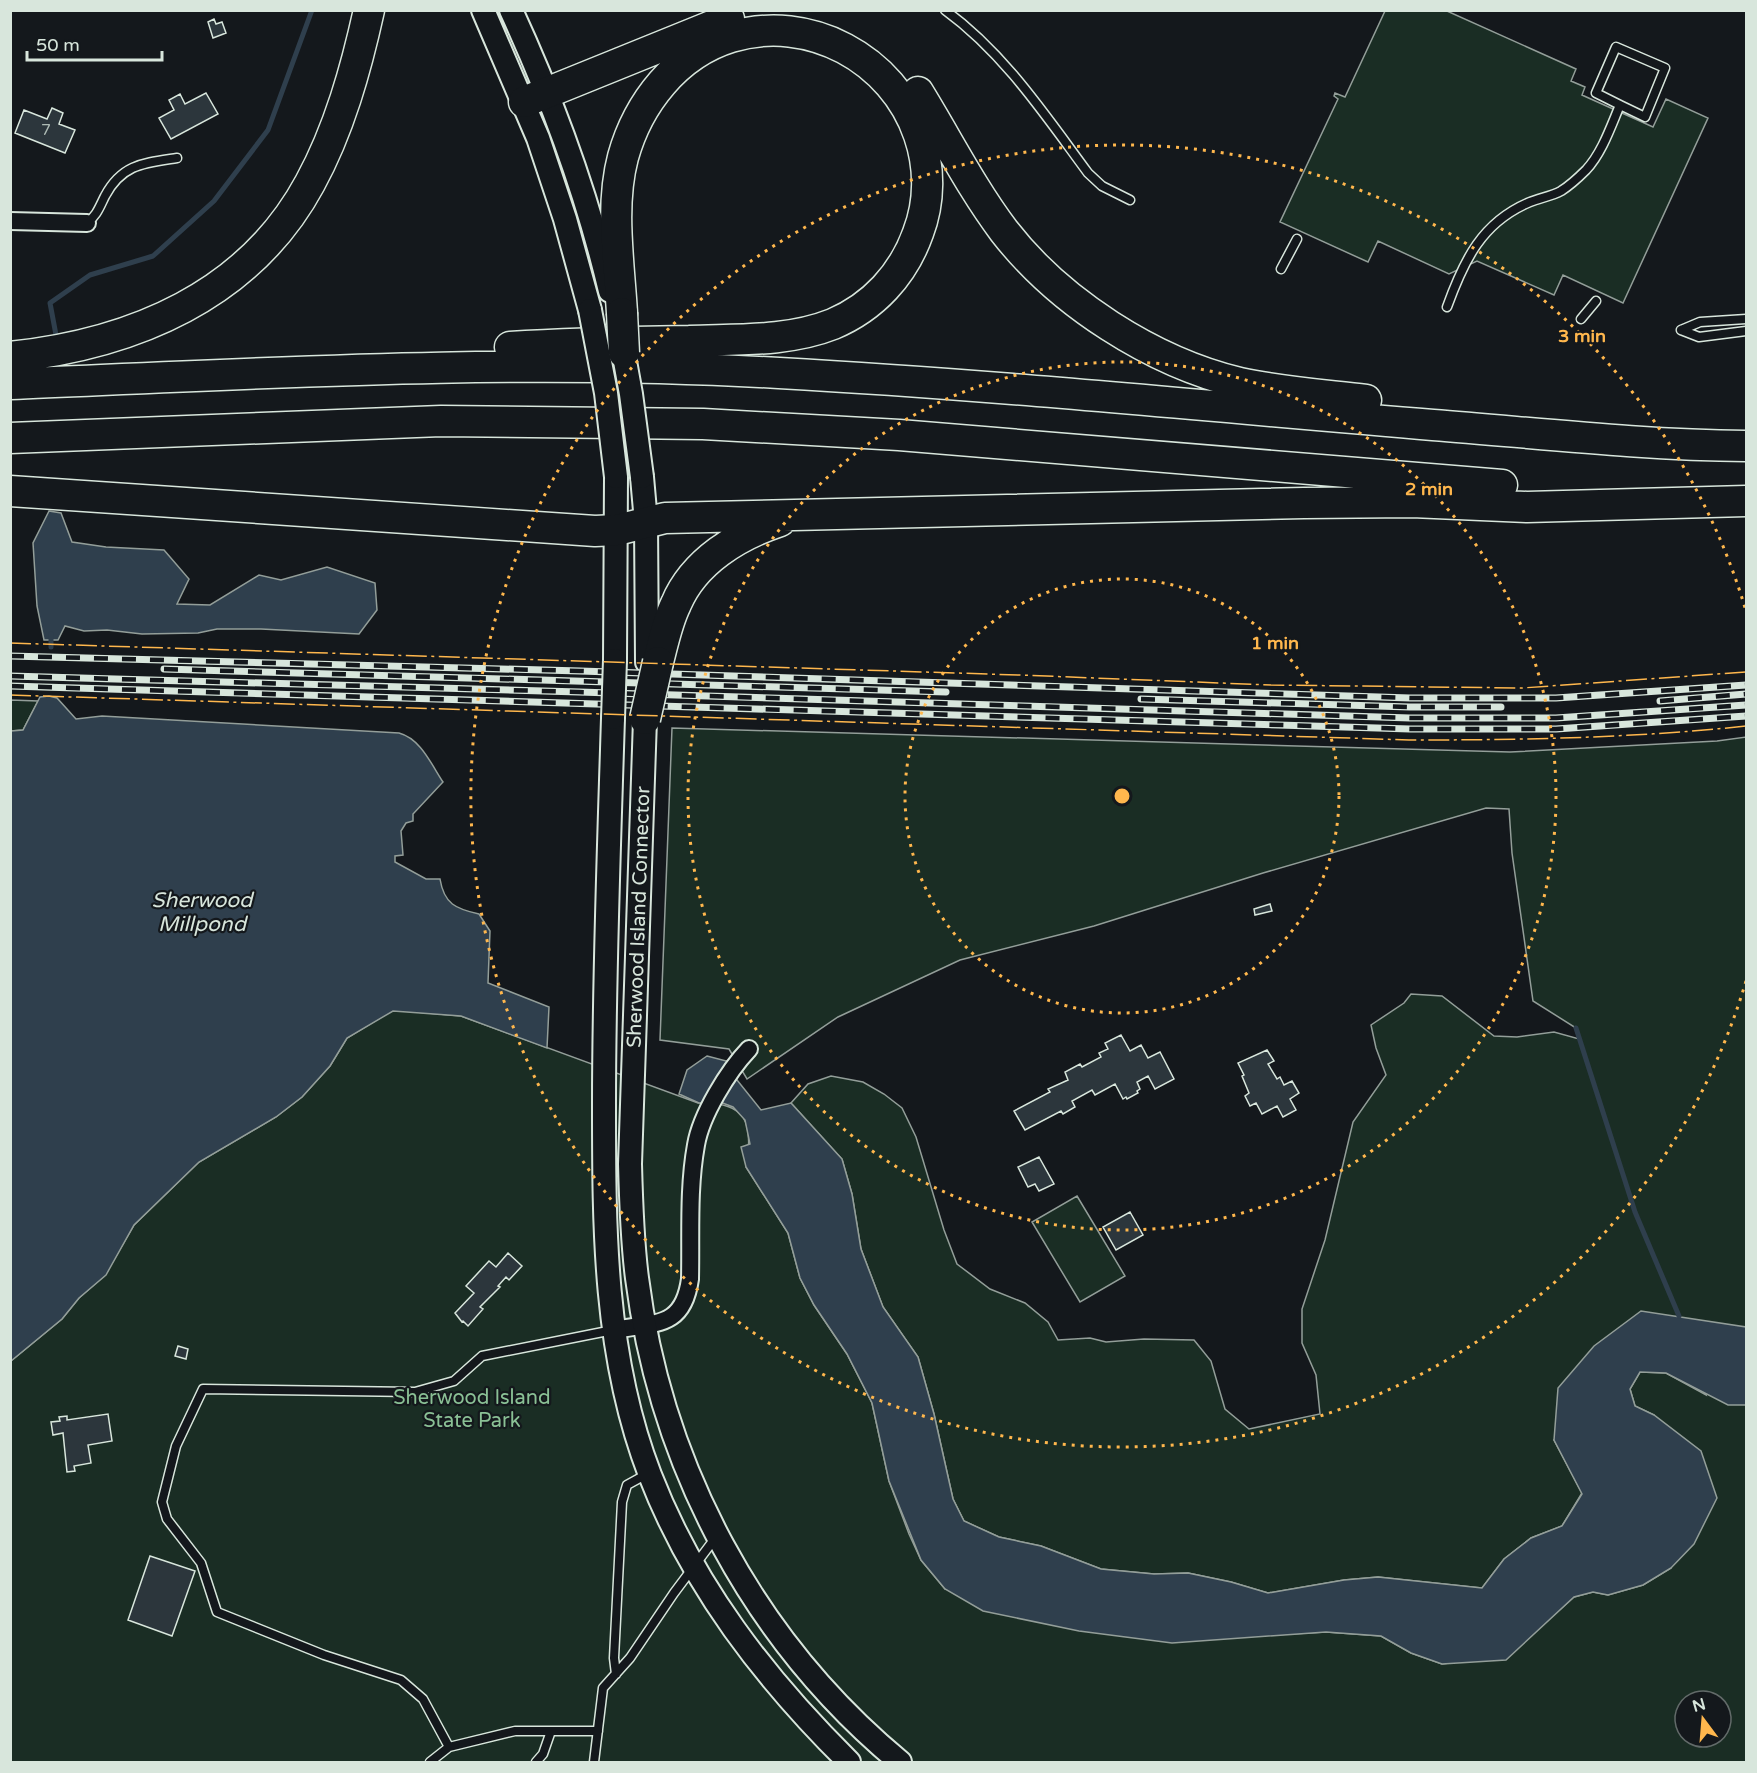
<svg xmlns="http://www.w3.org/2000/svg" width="1757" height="1773" font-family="'Varela Round',sans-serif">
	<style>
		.green { fill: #1a2d24; stroke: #939e99; stroke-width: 1.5; fill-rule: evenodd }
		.water { fill: #2f3f4d; stroke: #939e99; stroke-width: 1.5 }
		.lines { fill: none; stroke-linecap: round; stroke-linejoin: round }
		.stream { stroke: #2f3f4d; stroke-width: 5 }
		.building { fill: #2c363c; stroke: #d8e6dc; stroke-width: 1.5 }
		.lane-casing { stroke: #d8e6dc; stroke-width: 11 }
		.street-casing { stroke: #d8e6dc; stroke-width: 20 }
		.secondary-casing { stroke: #d8e6dc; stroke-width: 26 }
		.highway-casing { stroke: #d8e6dc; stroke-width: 33 }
		.lane { stroke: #14181c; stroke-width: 8 }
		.street { stroke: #14181c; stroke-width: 16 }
		.secondary { stroke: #14181c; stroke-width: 22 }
		.highway { stroke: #14181c; stroke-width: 30 }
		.rail-casing { stroke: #d8e6dc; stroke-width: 7 }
		.rail { stroke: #14181c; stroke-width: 4.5; stroke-dasharray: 14; stroke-linecap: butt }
		.secondary-bridge-casing { stroke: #d8e6dc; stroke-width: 26; stroke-linecap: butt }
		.highway-bridge-casing { stroke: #d8e6dc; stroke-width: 33; stroke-linecap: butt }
		.secondary-bridge { stroke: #14181c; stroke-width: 22 }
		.highway-bridge { stroke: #14181c; stroke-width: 30 }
		.power { stroke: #ffb74d; stroke-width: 1.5; stroke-dasharray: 21 4.5 3 4.5; stroke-linecap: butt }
		.ring { fill: none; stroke: #ffb74d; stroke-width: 3; stroke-dasharray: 3 6 }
		.labels { text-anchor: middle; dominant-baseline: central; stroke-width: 4.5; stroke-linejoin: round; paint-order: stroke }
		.number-label { font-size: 16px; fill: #adbab4 }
		.street-label { font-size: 20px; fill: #d8e6dc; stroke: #14181c }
		.park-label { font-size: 20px; fill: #8ac095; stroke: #14181c }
		.water-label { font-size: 21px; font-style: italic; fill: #d8e6dc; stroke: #14181c }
		.centre { fill: #ffb74d; stroke: #14181c; stroke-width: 3 }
		.ring-label { font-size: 18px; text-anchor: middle; font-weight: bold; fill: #ffb74d; stroke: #14181c; stroke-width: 4.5; stroke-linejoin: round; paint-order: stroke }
	</style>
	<rect width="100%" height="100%" fill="#14181c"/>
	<path class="green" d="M 1385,11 L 1447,11 L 1576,69 L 1571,81 L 1585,87 L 1582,95 L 1653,127 L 1666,99 L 1708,118 L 1623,303 L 1563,275 L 1554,295 L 1477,261 L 1449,274 L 1378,241 L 1368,262 L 1280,222 L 1338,99 L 1334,96 L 1335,93 L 1345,97 Z
		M 10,700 L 38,701 L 23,730 L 11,731 Z
		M 672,728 L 1510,752 L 1717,741 L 1746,737 L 1746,1762 L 11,1762 L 11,1361 L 62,1319 L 79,1298 L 105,1275 L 134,1225 L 199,1162 L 276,1117 L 302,1097 L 330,1066 L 347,1038 L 393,1010 L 461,1016 L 698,1103 C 747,1101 754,1123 746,1167 L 788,1233 L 800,1278 L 814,1305 L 847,1354 L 872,1403 L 889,1481 L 909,1534 L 921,1560 L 945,1589 L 1272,1635 L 1326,1632 L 1381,1636 L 1411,1653 L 1442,1664 L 1464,1661 L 1540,1627 L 1574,1597 L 1593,1592 L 1608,1595 L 1643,1585 L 1671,1568 L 1654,1415 L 1635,1406 L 1630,1389 L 1640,1372 L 1666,1373 L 1706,1395 L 1680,1317 L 1554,1440 L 1582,1493 L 1562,1526 L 1531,1538 L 1504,1559 L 1482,1588 L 1378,1577 L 1344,1580 L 1268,1593 L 1231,1582 L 1188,1573 L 1154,1574 L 1101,1569 L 1041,1546 L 999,1537 L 964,1521 L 953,1499 L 934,1414 L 918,1357 L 883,1307 L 861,1249 L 852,1194 L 842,1159 L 791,1103 L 808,1084 L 831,1076 L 863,1082 L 884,1094 L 902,1108 L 916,1137 L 944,1230 L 957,1264 L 990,1289 L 1025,1303 L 1048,1322 L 1058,1340 L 1090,1338 L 1106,1342 L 1144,1339 L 1194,1340 L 1211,1361 L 1225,1409 L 1249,1429 L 1320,1414 L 1316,1375 L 1302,1343 L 1302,1309 L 1325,1240 L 1353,1122 L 1386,1075 L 1376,1048 L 1371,1025 L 1404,1003 L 1411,994 L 1442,996 L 1494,1036 L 1517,1037 L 1554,1032 L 1579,1039 L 1576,1028 L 1533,1001 L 1512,853 L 1509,809 L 1486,808 L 1263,873 L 1094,926 L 960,960 L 838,1017 L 747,1079 L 729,1049 L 660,1040 ZM 1685,1701 L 1721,1701 L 1721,1737 L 1685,1737 Z
		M 1077,1196 L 1125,1276 L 1080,1302 L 1032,1222 Z"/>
	<path class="water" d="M 49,511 L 61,513 L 72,542 L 106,547 L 164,550 L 189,579 L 177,604 L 210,605 L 259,575 L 281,580 L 327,567 L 375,583 L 377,610 L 359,634 L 261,629 L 217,629 L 198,633 L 142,634 L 107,630 L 84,631 L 65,626 L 58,640 L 44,640 L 37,606 L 33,543 Z
		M 49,696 L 57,698 L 76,719 L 102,716 L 399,733 C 421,739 431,764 443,782 L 413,814 L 413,821 L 406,823 L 401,831 L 403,855 L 395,856 L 395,862 L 426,879 L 440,879 C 444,904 456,909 479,914 L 490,931 L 488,983 L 549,1007 L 547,1048 L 461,1016 L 393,1011 L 347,1038 L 330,1066 L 302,1097 L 276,1117 L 199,1162 L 134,1225 L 106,1275 L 79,1298 L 62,1319 L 11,1361 L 11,731 L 23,730 L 40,697 Z
		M 707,1056 L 734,1063 L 733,1075 L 761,1110 L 791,1103 L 842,1159 L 852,1194 L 861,1249 L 883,1307 L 918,1357 L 934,1414 L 953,1499 L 964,1521 L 999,1537 L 1041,1546 L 1101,1569 L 1154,1574 L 1188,1573 L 1231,1582 L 1268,1593 L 1344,1580 L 1378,1577 L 1482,1588 L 1504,1559 L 1531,1538 L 1562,1526 L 1582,1494 L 1554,1440 L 1558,1388 L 1594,1346 L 1641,1311 L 1746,1327 L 1746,1405 L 1728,1405 L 1666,1373 L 1640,1372 L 1630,1389 L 1635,1406 L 1654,1415 L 1701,1451 L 1717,1498 L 1694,1544 L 1671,1568 L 1643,1585 L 1608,1595 L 1593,1592 L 1574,1597 L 1506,1660 L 1442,1664 L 1411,1653 L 1381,1636 L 1326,1632 L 1172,1643 L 1079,1631 L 983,1611 L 945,1589 L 921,1560 L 889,1481 L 872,1403 L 847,1354 L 814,1305 L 800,1278 L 788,1233 L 746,1167 L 741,1147 L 750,1144 L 745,1120 L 733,1107 L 720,1102 L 699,1103 L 679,1094 L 687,1070 Z"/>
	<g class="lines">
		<path class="stream" d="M 56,335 L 50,303 L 90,275 L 153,256 L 214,201 L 268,130 L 312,10
			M 51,634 L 51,647
			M 1576,1028 L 1635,1212 L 1679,1316"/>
	</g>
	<path class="building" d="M 214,19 L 216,24 L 222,22 L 226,33 L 213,38 L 208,22 Z
		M 206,93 L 218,114 L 171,139 L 159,118 L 174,110 L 169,100 L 180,94 L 185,104 Z
		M 52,108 L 63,113 L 59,124 L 75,130 L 65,153 L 15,133 L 24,110 L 47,119 Z
		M 1270,904 L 1272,911 L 1255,915 L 1254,909 Z
		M 1121,1035 L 1130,1051 L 1141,1045 L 1148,1058 L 1160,1052 L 1174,1079 L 1155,1089 L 1148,1076 L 1137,1082 L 1140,1089 L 1137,1091 L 1138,1093 L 1127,1099 L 1126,1097 L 1123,1099 L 1115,1084 L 1095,1095 L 1092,1090 L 1072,1101 L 1075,1107 L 1063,1114 L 1061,1111 L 1025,1130 L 1014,1111 L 1050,1092 L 1048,1089 L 1068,1080 L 1065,1072 L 1080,1064 L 1082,1067 L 1101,1057 L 1099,1053 L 1108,1049 L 1105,1043 Z
		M 1267,1050 L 1274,1061 L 1268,1064 L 1277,1079 L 1280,1077 L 1284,1085 L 1292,1081 L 1299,1093 L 1290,1099 L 1296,1110 L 1283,1117 L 1277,1106 L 1262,1114 L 1256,1103 L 1250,1106 L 1245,1096 L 1249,1093 L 1242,1076 L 1244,1075 L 1238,1063 Z
		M 1039,1157 L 1054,1184 L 1039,1191 L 1035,1184 L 1028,1187 L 1018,1167 Z
		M 1130,1212 L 1143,1235 L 1116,1250 L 1103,1227 Z
		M 508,1253 L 522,1266 L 509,1280 L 506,1277 L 498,1286 L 500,1287 L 480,1307 L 483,1309 L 468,1326 L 463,1321 L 462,1322 L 455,1313 L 474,1293 L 466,1286 L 489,1261 L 496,1267 Z
		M 178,1346 L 188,1349 L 186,1359 L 175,1356 Z
		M 108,1414 L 112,1441 L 88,1445 L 91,1463 L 74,1466 L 75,1471 L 67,1472 L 63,1433 L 53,1435 L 51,1422 L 60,1421 L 59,1417 L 67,1416 L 67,1420 Z
		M 150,1556 L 195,1571 L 172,1636 L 128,1620 Z"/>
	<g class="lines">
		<g class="lane-casing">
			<path id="lane" d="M 945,10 C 1004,53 1045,115 1088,173 L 1102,186 L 1130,200
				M 87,223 C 97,215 99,208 105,196 C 122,164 144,163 177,158
				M 1281,269 L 1297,239
				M 1447,307 C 1464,260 1482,222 1530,202 C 1540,198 1552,196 1561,191 C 1569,186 1579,177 1586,170 C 1602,153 1611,126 1620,105 L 1645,117 L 1665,68 L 1616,47 L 1596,93 L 1620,105
				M 1581,319 L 1596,301
				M 1681,330 L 1700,322 L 1746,319
				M 1681,330 L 1699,337 L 1746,331
				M 616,1674 L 614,1658 L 622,1502 L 627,1485 L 647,1474
				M 598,1731 L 515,1731 L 449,1747 L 423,1699 L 401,1680 L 324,1655 L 217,1612 L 201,1563 L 167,1519 L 162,1502 L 176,1446 L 203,1389 L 415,1392 L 454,1381 L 482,1356 L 613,1330
				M 430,1762 L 449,1747
				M 536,1762 L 543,1754 L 551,1731
				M 594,1762 L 603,1688 L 630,1658 L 674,1593 L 716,1537"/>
		</g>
		<g class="street-casing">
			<path id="street" d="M 10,221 L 87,223
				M 614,1330 C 655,1322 683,1329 690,1279 C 691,1235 688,1189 696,1145 C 701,1115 728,1071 749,1049"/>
		</g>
		<g class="secondary-casing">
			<path id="secondary" d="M 483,10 L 538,138 L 565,219 L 590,310
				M 511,10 C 553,101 587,194 610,291
				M 642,477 L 646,522 L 647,662
				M 615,660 L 616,477
				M 613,718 C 609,847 604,975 604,1104 C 604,1229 604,1356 650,1475 C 693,1586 765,1679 849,1762
				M 645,719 L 630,1164 C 631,1202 632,1240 637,1278 C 661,1467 754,1641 900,1762"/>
		</g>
		<g class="highway-casing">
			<path id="highway" d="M 918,92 C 947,139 971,187 1004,231 C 1059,302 1152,362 1240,383 C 1281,392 1324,395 1366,400
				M 524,102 L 729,19
				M 510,347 C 570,343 629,342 689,341 C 736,339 788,342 833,324 C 873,307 903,275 918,233 C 930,202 930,167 919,135 C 893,59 809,13 731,37 C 676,54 638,103 623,157 C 610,206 619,262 622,313
				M 10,357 C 133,344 249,296 310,183 C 339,130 356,69 369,10
				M 10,384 C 267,373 523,358 779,373 C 997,385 1215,407 1433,425 C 1537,433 1642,445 1746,446
				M 10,438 L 441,421 L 703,424 L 899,435 L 1502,485
				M 10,491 L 595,531 L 617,530 L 665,518 L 1304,503 L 1412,502 L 1527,507 L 1746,501
				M 658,662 C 663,643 667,622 676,604 C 694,561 738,535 780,521"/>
		</g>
		<use href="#lane" class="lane"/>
		<use href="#street" class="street"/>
		<use href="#secondary" class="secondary"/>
		<use href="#highway" class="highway"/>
		<g class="rail-casing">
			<path id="rail" d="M 10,656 L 580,671 L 1410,698 L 1556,698 L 1746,685
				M 164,669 L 946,692
				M 10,676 L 579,692 L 1410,718 L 1556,718 L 1746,705
				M 10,686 L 1410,729 L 1556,729 L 1746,716
				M 1141,699 L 1410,707 L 1501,707
				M 1660,701 L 1746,694"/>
		</g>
		<use href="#rail" class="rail"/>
		<g class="secondary-bridge-casing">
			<path id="secondary-bridge" d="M 590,310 L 606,393 L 616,477
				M 621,339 L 631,394 L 642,477
				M 613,718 L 615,660"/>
		</g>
		<g class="highway-bridge-casing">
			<path id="highway-bridge" d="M 622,313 L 624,353
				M 645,719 L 658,662"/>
		</g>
		<use href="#secondary-bridge" class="secondary-bridge"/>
		<use href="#highway-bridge" class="highway-bridge"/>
		<path class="power" d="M 10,643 L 1019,675 L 1271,685 L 1522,688 L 1746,672
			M 10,695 L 1409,740 C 1522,740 1634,738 1746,726"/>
	</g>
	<g class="ring">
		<circle cx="1122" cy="796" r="217"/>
		<circle cx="1122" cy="796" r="434"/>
		<path d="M1746 981A651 651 0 1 1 1746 611"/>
	</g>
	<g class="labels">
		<g class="number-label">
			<text x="46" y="130">7</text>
		</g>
		<g class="street-label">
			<text transform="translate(639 917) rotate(-88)">Sherwood Island Connector</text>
		</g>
		<g class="park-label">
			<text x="472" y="1398">Sherwood Island<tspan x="472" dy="23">State Park</tspan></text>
		</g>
		<g class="water-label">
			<text x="202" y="900">Sherwood<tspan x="202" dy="24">Millpond</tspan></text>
		</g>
	</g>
	<circle cx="1122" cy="796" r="9" class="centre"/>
	<g class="ring-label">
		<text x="1582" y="342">3 min</text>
		<text x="1429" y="495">2 min</text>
		<text x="1275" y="649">1 min</text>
	</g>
	<rect width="1757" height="1773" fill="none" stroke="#d8e6dc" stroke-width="24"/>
	<g transform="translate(1703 1719) rotate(344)"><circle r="28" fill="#14181c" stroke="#626a69" stroke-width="1.5"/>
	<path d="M0-4.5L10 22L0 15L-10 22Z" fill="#ffb74d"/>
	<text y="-9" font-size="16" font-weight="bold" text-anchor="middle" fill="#d8e6dc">N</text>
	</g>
	<path d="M27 51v9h135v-9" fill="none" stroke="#d8e6dc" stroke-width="3"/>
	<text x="36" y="51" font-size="18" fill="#d8e6dc" stroke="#14181c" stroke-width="4.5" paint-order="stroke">50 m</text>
</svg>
